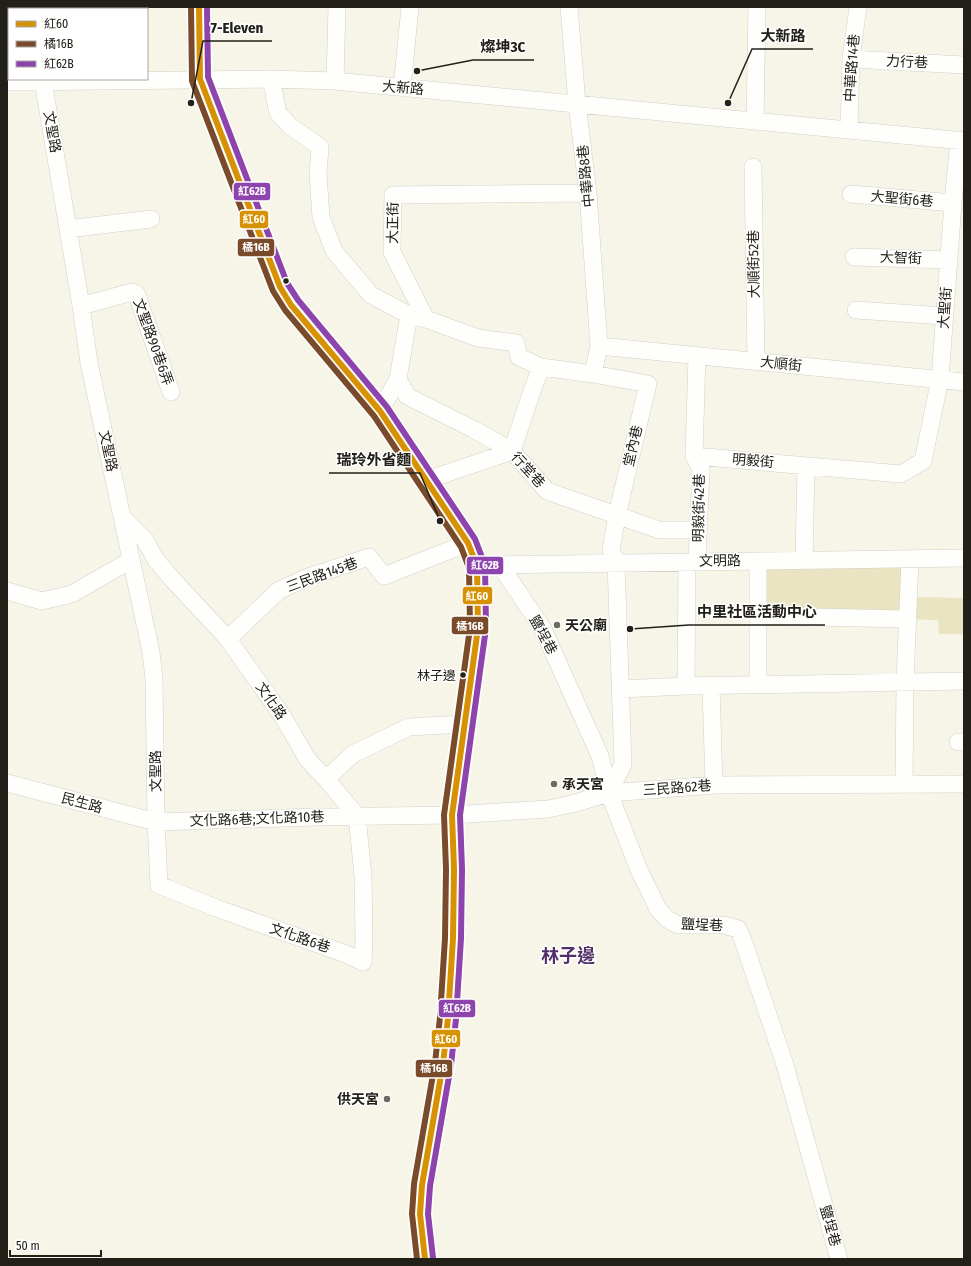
<svg xmlns="http://www.w3.org/2000/svg" width="971" height="1266" font-family="'Fira Sans Condensed','Noto Sans TC',sans-serif">
	<style>
		.green { fill: #eae4c2 }
		.lines { fill: none; stroke-linecap: round; stroke-linejoin: round }
		.minor-casing { stroke: #d2d1c6; stroke-width: 18 }
		.major-casing { stroke: #adaa8d; stroke-width: 22 }
		.minor { stroke: #fefefc; stroke-width: 17 }
		.major { stroke: #e9e7da; stroke-width: 21 }
		.bus-1-casing { stroke: #fff; stroke-width: 9 }
		.bus-2-casing { stroke: #fff; stroke-width: 9 }
		.bus-3-casing { stroke: #fff; stroke-width: 9 }
		.bus-1 { stroke: #d79204; stroke-width: 6 }
		.bus-2 { stroke: #7a4b2a; stroke-width: 6 }
		.bus-3 { stroke: #8e44ad; stroke-width: 6 }
		.bus-dot { fill: #222018; stroke: #fff; stroke-width: 1.5 }
		.poi-dot { fill: #6d6b61; stroke: #fff; stroke-width: 1.5 }
		.labels { text-anchor: middle; dominant-baseline: central; stroke-width: 3; stroke-linejoin: round; paint-order: stroke }
		.bus-label { font-size: 13px; fill: #222018; stroke: #fff; text-anchor: end }
		.street-label { font-size: 14px; fill: #222018; stroke: #fff }
		.poi-label { font-size: 14px; font-weight: bold; fill: #222018; stroke: #fff; text-anchor: start }
		.district-label { font-size: 18px; font-weight: bold; fill: #522f68; stroke: #fff }
		.leader { fill: none; stroke: #222018; stroke-width: 1.5 }
		.callout-dot { fill: #222018; stroke: #fff; stroke-width: 1.5 }
		.callout-label { font-size: 15px; text-anchor: middle; font-weight: bold; fill: #222018; stroke: #fff; stroke-width: 3; stroke-linejoin: round; paint-order: stroke }
		.line-badge { stroke: #fff; stroke-width: 1.5 }
		.badge-label { font-size: 11px; text-anchor: middle; font-weight: bold; fill: #fff }
	</style>
	<rect width="100%" height="100%" fill="#f7f5e8"/>
	<path class="green" d="M 910,559 L 909,597 L 964,598 L 964,634 L 939,634 L 938,620 L 758,616 L 758,561 Z"/>
	<g class="lines">
		<g class="minor-casing">
			<path id="minor" d="M 52,9 L 52,7
				M 851,59 L 964,65
				M 271,79 L 278,113 L 290,126 L 320,147 L 318,174 L 321,217 L 334,251 L 371,295 L 409,315
				M 43,81 L 81,306 L 89,363 L 151,652 L 154,679 L 156,822 L 159,885 L 216,908 L 346,954 L 363,962 L 364,939 L 363,876 L 357,816
				M 335,81 L 337,7
				M 7,82 L 271,79 L 335,81 L 964,141
				M 402,88 L 410,7
				M 755,121 L 757,7
				M 849,130 L 851,59 L 858,7
				M 753,167 L 756,361
				M 851,194 L 953,203
				M 68,229 L 151,219
				M 854,257 L 949,260
				M 81,306 L 132,292 L 135,293 L 137,295 L 171,392
				M 856,310 L 944,316
				M 426,319 L 478,338 L 516,343 L 519,357 L 541,367 L 593,374 L 599,346 L 588,193 L 577,104 L 569,7
				M 599,346 L 964,382
				M 697,356 L 694,456 L 901,474 L 923,461 L 940,379 L 953,203 L 959,140
				M 593,374 L 648,384 L 617,515 L 611,550 L 616,563 L 623,764 L 609,793
				M 398,379 L 407,396 L 475,430 L 512,451 L 547,491 L 659,530 L 698,530
				M 380,411 L 398,379 L 409,315 L 426,319 L 392,252 L 393,195 L 588,193
				M 694,456 L 701,469 L 697,562
				M 427,480 L 512,451 L 531,394 L 541,367
				M 122,517 L 145,540 L 156,560 L 173,580 L 228,639 L 283,717 L 308,760 L 326,779 L 357,816
				M 804,560 L 806,466
				M 758,561 L 758,685
				M 491,565 L 964,558
				M 500,565 L 543,629 L 555,656 L 600,756 L 609,793 L 639,870 L 658,909 L 667,919 L 678,925 L 724,925 L 738,929 L 744,943 L 785,1065 L 839,1259
				M 7,591 L 42,601 L 72,594 L 131,560
				M 758,616 L 908,619
				M 228,639 L 278,591 L 308,577 L 369,557 L 384,576 L 468,543
				M 686,686 L 687,562
				M 711,686 L 714,785
				M 620,689 L 686,686 L 964,681
				M 958,742 L 964,742
				M 326,779 L 353,754 L 409,727 L 464,724
				M 7,783 L 156,822 L 314,817 L 452,815 L 548,809 L 572,804 L 609,793 L 714,785 L 964,784
				M 904,784 L 905,682 L 910,559"/>
		</g>
		<g class="major-casing">
			<path id="major" d="M 199,7 L 200,79 L 280,287 L 291,305 L 380,411 L 468,543 L 477,566 L 478,628 L 452,815 L 454,869 L 453,938 L 448,1018 L 443,1064 L 422,1185 L 420,1214 L 425,1259"/>
		</g>
		<use href="#minor" class="minor"/>
		<use href="#major" class="major"/>
		<g class="bus-1-casing">
			<path id="bus-1" d="M 199,7 L 200,79 L 280,287 L 291,305 L 380,411 L 468,543 L 477,566 L 478,628 L 452,815 L 454,869 L 453,938 L 448,1018 L 443,1064 L 422,1185 L 420,1214 L 425,1259"/>
		</g>
		<g class="bus-2-casing">
			<path id="bus-2" d="M 191,7 L 192,81 L 273,291 L 285,310 L 374,416 L 461,547 L 469,568 L 470,628 L 444,815 L 446,869 L 445,938 L 440,1017 L 435,1063 L 414,1184 L 412,1214 L 417,1259"/>
		</g>
		<g class="bus-3-casing">
			<path id="bus-3" d="M 207,7 L 208,77 L 287,283 L 298,300 L 387,407 L 475,539 L 485,565 L 486,628 L 460,815 L 462,869 L 461,938 L 456,1019 L 451,1065 L 430,1186 L 428,1214 L 433,1258"/>
		</g>
		<use href="#bus-1" class="bus-1"/>
		<use href="#bus-2" class="bus-2"/>
		<use href="#bus-3" class="bus-3"/>
	</g>
	<g class="bus-dot">
		<circle cx="286" cy="281" r="3.5"/>
		<circle cx="463" cy="675" r="3.5"/>
	</g>
	<g class="poi-dot">
		<circle cx="557" cy="625" r="4"/>
		<circle cx="554" cy="784" r="4"/>
		<circle cx="387" cy="1099" r="4"/>
	</g>
	<g class="labels">
		<g class="bus-label">
			<text x="456" y="675">林子邊</text>
		</g>
		<g class="street-label">
			<text transform="translate(907 62) rotate(3)">力行巷</text>
			<text transform="translate(852 68) rotate(-86)">中華路14巷</text>
			<text transform="translate(403 88) rotate(5)">大新路</text>
			<text transform="translate(52 132) rotate(80)">文聖路</text>
			<text transform="translate(586 176) rotate(-96)">中華路8巷</text>
			<text transform="translate(902 199) rotate(5)">大聖街6巷</text>
			<text transform="translate(393 223) rotate(-89)">大正街</text>
			<text transform="translate(901 258) rotate(2)">大智街</text>
			<text transform="translate(754 264) rotate(-91)">大順街52巷</text>
			<text transform="translate(945 308) rotate(-86)">大聖街</text>
			<text transform="translate(153 342) rotate(70)">文聖路90巷6弄</text>
			<text transform="translate(781 364) rotate(6)">大順街</text>
			<text transform="translate(633 446) rotate(-77)">堂內巷</text>
			<text transform="translate(108 451) rotate(78)">文聖路</text>
			<text transform="translate(753 461) rotate(5)">明毅街</text>
			<text transform="translate(528 470) rotate(48)">行堂巷</text>
			<text transform="translate(699 508) rotate(-89)">明毅街42巷</text>
			<text transform="translate(720 561) rotate(-1)">文明路</text>
			<text transform="translate(322 575) rotate(-20)">三民路145巷</text>
			<text transform="translate(543 635) rotate(61)">鹽埕巷</text>
			<text transform="translate(271 701) rotate(55)">文化路</text>
			<text transform="translate(156 771) rotate(-91)">文聖路</text>
			<text transform="translate(677 788) rotate(-4)">三民路62巷</text>
			<text transform="translate(82 803) rotate(15)">民生路</text>
			<text transform="translate(257 819) rotate(-2)">文化路6巷;文化路10巷</text>
			<text transform="translate(702 925) rotate(3)">鹽埕巷</text>
			<text transform="translate(300 938) rotate(19)">文化路6巷</text>
			<text transform="translate(830 1226) rotate(74)">鹽埕巷</text>
		</g>
		<g class="poi-label">
			<text x="565" y="625">天公廟</text>
			<text x="562" y="784">承天宮</text>
			<text x="379" y="1099" text-anchor="end">供天宮</text>
		</g>
		<g class="district-label">
			<text x="568" y="956">林子邊</text>
		</g>
	</g>
	<path class="leader" d="M191 103L203 41H272M728 103L752 49H813M417 71L473 60H534M440 521L420 473H329M630 629L689 625H825"/>
	<g class="callout-dot">
		<circle cx="191" cy="103" r="4"/>
		<circle cx="728" cy="103" r="4"/>
		<circle cx="417" cy="71" r="4"/>
		<circle cx="440" cy="521" r="4"/>
		<circle cx="630" cy="629" r="4"/>
	</g>
	<g class="callout-label">
		<text x="237" y="33">7-Eleven</text>
		<text x="783" y="41">大新路</text>
		<text x="503" y="52">燦坤3C</text>
		<text x="374" y="465">瑞玲外省麵</text>
		<text x="757" y="617">中里社區活動中心</text>
	</g>
	<g class="line-badge">
		<rect x="233" y="182" width="38" height="19" rx="4" fill="#8e44ad"/>
		<rect x="239" y="210" width="30" height="19" rx="4" fill="#d79204"/>
		<rect x="237" y="238" width="38" height="19" rx="4" fill="#7a4b2a"/>
		<rect x="466" y="556" width="38" height="19" rx="4" fill="#8e44ad"/>
		<rect x="462" y="586" width="31" height="19" rx="4" fill="#d79204"/>
		<rect x="451" y="616" width="38" height="19" rx="4" fill="#7a4b2a"/>
		<rect x="438" y="999" width="38" height="19" rx="4" fill="#8e44ad"/>
		<rect x="431" y="1029" width="30" height="19" rx="4" fill="#d79204"/>
		<rect x="415" y="1059" width="38" height="19" rx="4" fill="#7a4b2a"/>
	</g>
	<g class="badge-label">
		<text x="252" y="195">紅62B</text>
		<text x="254" y="223">紅60</text>
		<text x="256" y="251">橘16B</text>
		<text x="485" y="569">紅62B</text>
		<text x="477" y="600">紅60</text>
		<text x="470" y="630">橘16B</text>
		<text x="457" y="1012">紅62B</text>
		<text x="446" y="1043">紅60</text>
		<text x="434" y="1072">橘16B</text>
	</g>
	<rect width="971" height="1266" fill="none" stroke="#222018" stroke-width="16"/>
	<rect x="8" y="8" width="140" height="72" fill="#ffffff" stroke="#a7a6a3"/>
	<rect x="16" y="21" width="20" height="6" fill="#d79204" stroke="#a7a6a3"/>
	<text x="44" y="28" font-size="12" fill="#222018">紅60</text>
	<rect x="16" y="41" width="20" height="6" fill="#7a4b2a" stroke="#a7a6a3"/>
	<text x="44" y="48" font-size="12" fill="#222018">橘16B</text>
	<rect x="16" y="61" width="20" height="6" fill="#8e44ad" stroke="#a7a6a3"/>
	<text x="44" y="68" font-size="12" fill="#222018">紅62B</text>
	<path d="M10 1250v6h91v-6" fill="none" stroke="#222018" stroke-width="2"/>
	<text x="16" y="1250" font-size="12" fill="#222018" stroke="#ffffff" stroke-width="3" paint-order="stroke">50 m</text>
</svg>
